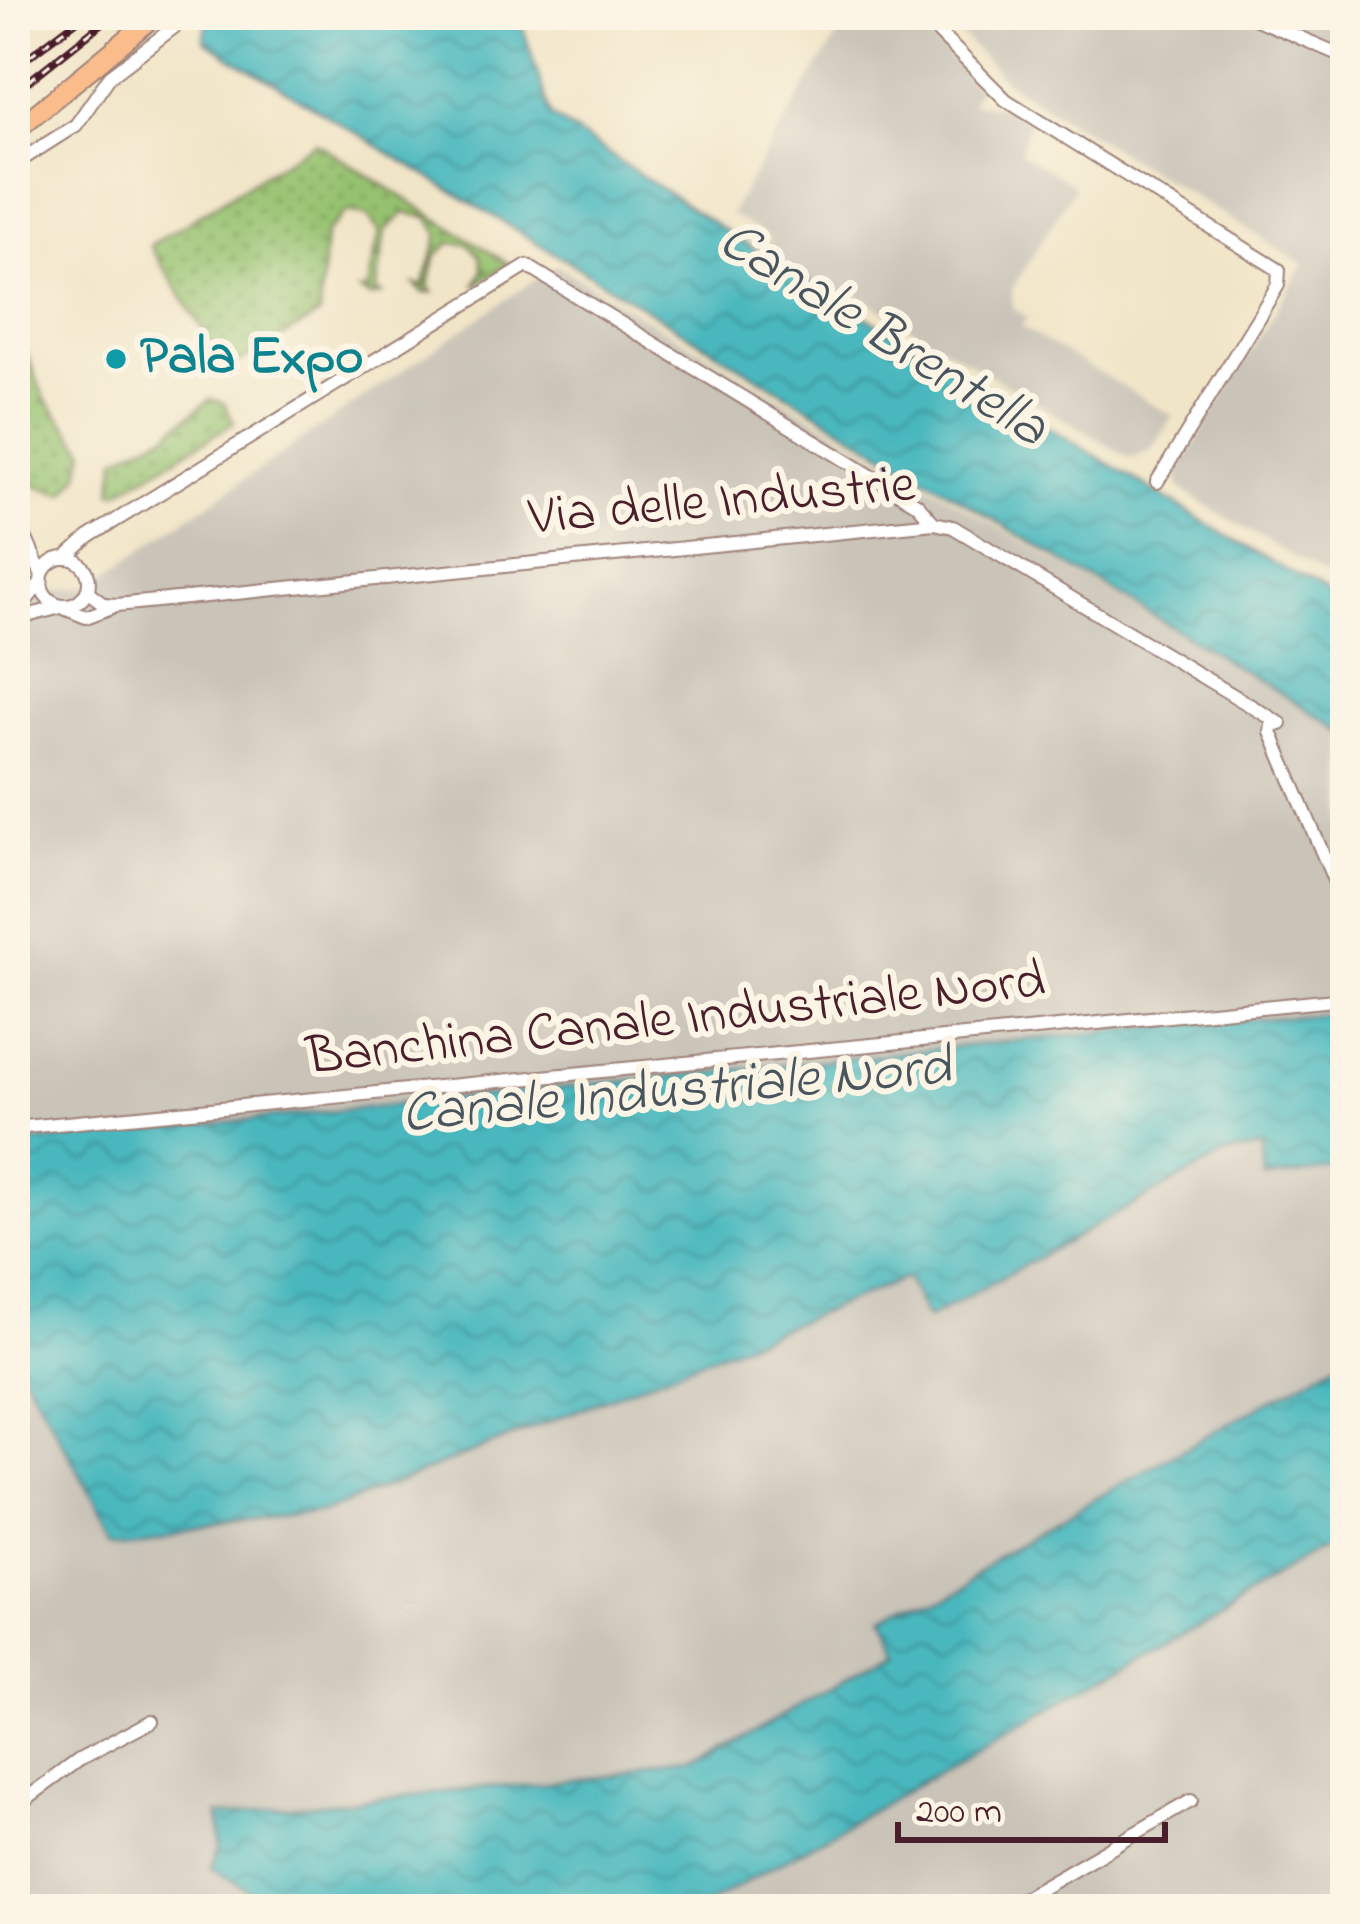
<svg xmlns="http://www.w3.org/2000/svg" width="1360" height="1924" font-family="'Indie Flower',sans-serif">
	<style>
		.industrial { fill: #c9c3b8 }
		.grass { fill: url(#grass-dots); stroke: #70704e; stroke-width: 3 }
		.water { fill: url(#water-waves); stroke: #496c74; stroke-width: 3 }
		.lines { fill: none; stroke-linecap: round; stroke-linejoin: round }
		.minor-casing { stroke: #9e8279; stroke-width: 16 }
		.highway-casing { stroke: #9e8279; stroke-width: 22 }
		.minor { stroke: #fff; stroke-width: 12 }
		.highway { stroke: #fabc8b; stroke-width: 18 }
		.rail-casing { stroke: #4a1f2b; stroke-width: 8 }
		.rail { stroke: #fcf5e5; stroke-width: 3; stroke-dasharray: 9; stroke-linecap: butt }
		.culture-dot { fill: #0f9aa8; stroke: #fcf5e5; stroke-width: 4.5 }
		.labels { text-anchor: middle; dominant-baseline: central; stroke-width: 12; stroke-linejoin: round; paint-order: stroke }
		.culture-label { font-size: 54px; font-weight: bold; fill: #0d838f; stroke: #fcf5e5; text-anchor: start }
		.street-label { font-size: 54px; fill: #4a1f2b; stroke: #fcf5e5 }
		.water-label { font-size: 57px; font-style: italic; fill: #49555e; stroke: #fcf5e5 }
	</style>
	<defs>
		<pattern id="grass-dots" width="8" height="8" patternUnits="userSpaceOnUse" patternTransform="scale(3)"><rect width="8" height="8" fill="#96c270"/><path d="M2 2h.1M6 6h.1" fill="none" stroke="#7c9d5c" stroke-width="1.8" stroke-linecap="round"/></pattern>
		<pattern id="water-waves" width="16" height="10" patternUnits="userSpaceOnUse" patternTransform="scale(3)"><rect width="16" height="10" fill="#48b8be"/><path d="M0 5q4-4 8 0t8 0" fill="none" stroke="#3e959b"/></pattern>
	</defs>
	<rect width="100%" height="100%" fill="#fcf5e5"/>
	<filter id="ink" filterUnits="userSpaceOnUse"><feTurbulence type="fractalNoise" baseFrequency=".00833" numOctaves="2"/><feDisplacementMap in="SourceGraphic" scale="24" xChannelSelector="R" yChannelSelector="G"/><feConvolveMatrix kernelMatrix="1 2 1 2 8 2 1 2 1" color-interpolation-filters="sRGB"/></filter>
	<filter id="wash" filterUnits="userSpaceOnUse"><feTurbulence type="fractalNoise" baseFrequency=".004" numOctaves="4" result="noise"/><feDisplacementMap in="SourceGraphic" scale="48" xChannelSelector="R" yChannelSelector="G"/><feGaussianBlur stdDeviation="2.7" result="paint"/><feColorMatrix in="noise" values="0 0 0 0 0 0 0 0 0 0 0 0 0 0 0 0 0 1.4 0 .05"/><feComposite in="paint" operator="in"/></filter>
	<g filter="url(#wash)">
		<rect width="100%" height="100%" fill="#f1e5c7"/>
		<path class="industrial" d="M 850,15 L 911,15 L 978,89 L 970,103 L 998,106 L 1029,121 L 1020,153 L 1075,186 L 1012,289 L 1013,309 L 1027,317 L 1021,327 L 1173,416 L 1152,450 L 1131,459 L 855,294 L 846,304 L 762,253 L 771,238 L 730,214 Z
			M 941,15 L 1345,15 L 1345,590 L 1180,489 L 1177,472 L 1304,264 L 1008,83 Z
			M 556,265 L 1345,732 L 1345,1013 L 1196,1022 L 15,1144 L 15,596 L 88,587 Z
			M 1262,1148 L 1265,1178 L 1345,1168 L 1345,1358 L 876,1622 L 893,1652 L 695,1768 L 219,1814 L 221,1847 L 211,1868 L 281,1909 L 15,1909 L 15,1359 L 113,1533 L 907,1278 L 928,1319 L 1226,1153 Z
			M 1345,1540 L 1345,1909 L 698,1909 Z"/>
		<path class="grass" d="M 315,142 L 509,264 L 474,286 L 483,271 L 480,256 L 468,244 L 450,243 L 435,257 L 428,290 L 435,292 L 423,293 L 415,284 L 423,286 L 439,234 L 428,217 L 405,213 L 386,230 L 376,293 L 383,294 L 370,297 L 360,291 L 367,291 L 380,232 L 367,215 L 346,212 L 325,234 L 319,315 L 228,369 L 150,246 Z
			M 15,340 L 23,345 L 45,399 L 85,450 L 80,475 L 64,495 L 33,485 L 15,427 Z
			M 211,399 L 224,403 L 234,423 L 118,493 L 112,492 L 117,458 L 169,432 Z"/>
		<path class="water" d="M 218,15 L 519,15 L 551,116 L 738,239 L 1345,607 L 1345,732 L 204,41 L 207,24 Z
			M 1345,1013 L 1345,1168 L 1264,1179 L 1262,1148 L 1226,1154 L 927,1319 L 906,1278 L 324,1512 L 113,1533 L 15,1359 L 15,1144 L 1196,1022 Z
			M 1345,1358 L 1345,1540 L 698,1909 L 281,1909 L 211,1868 L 221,1847 L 219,1814 L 694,1768 L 892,1652 L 876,1623 Z"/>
	</g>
	<g filter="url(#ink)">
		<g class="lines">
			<g class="minor-casing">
				<path id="minor" d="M 921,15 L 1006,100 L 1279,270 L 1278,285 L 1157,482
					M 1247,15 L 1345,57
					M 15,164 L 76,125 L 110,76 L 190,15
					M 15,514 L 42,575
					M 67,557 L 89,537 L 527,266 L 917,504 L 934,523
					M41 582a24 24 0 1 1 48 0a24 24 0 1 1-48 0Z
					M 87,591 L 104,604 L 117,605 L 934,523 L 953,527 L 1281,724
					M 66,609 L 86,617 L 112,607
					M 15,614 L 42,581
					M 15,619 L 61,607
					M 1273,720 L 1271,732 L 1345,906
					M 15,1128 L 1345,999
					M 15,1807 L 79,1760 L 152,1721
					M 1004,1909 L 1191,1801"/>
			</g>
			<g class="highway-casing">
				<path id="highway" d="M 15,131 L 156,15"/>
			</g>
			<use href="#minor" class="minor"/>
			<use href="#highway" class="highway"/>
			<g class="rail-casing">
				<path id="rail" d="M 15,67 L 84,15
					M 15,92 L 112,15"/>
			</g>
			<use href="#rail" class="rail"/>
		</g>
	</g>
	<circle class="culture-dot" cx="116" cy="359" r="12"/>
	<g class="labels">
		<g class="culture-label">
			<text x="140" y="359">Pala Expo</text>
		</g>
		<g class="street-label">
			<text transform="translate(722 503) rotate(-5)">Via delle Industrie</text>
			<text transform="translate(676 1021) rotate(-6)">Banchina Canale Industriale Nord</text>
		</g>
		<g class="water-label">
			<text transform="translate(882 336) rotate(32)">Canale Brentella</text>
			<text transform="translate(676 1093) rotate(-5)">Canale Industriale Nord</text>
		</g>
	</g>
	<rect width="1360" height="1924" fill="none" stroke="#fcf5e5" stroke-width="60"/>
	<path d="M898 1822v18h267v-18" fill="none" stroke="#4a1f2b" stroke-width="6"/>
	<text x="916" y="1822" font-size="36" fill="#4a1f2b" stroke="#fcf5e5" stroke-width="9" paint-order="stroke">200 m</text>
</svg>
